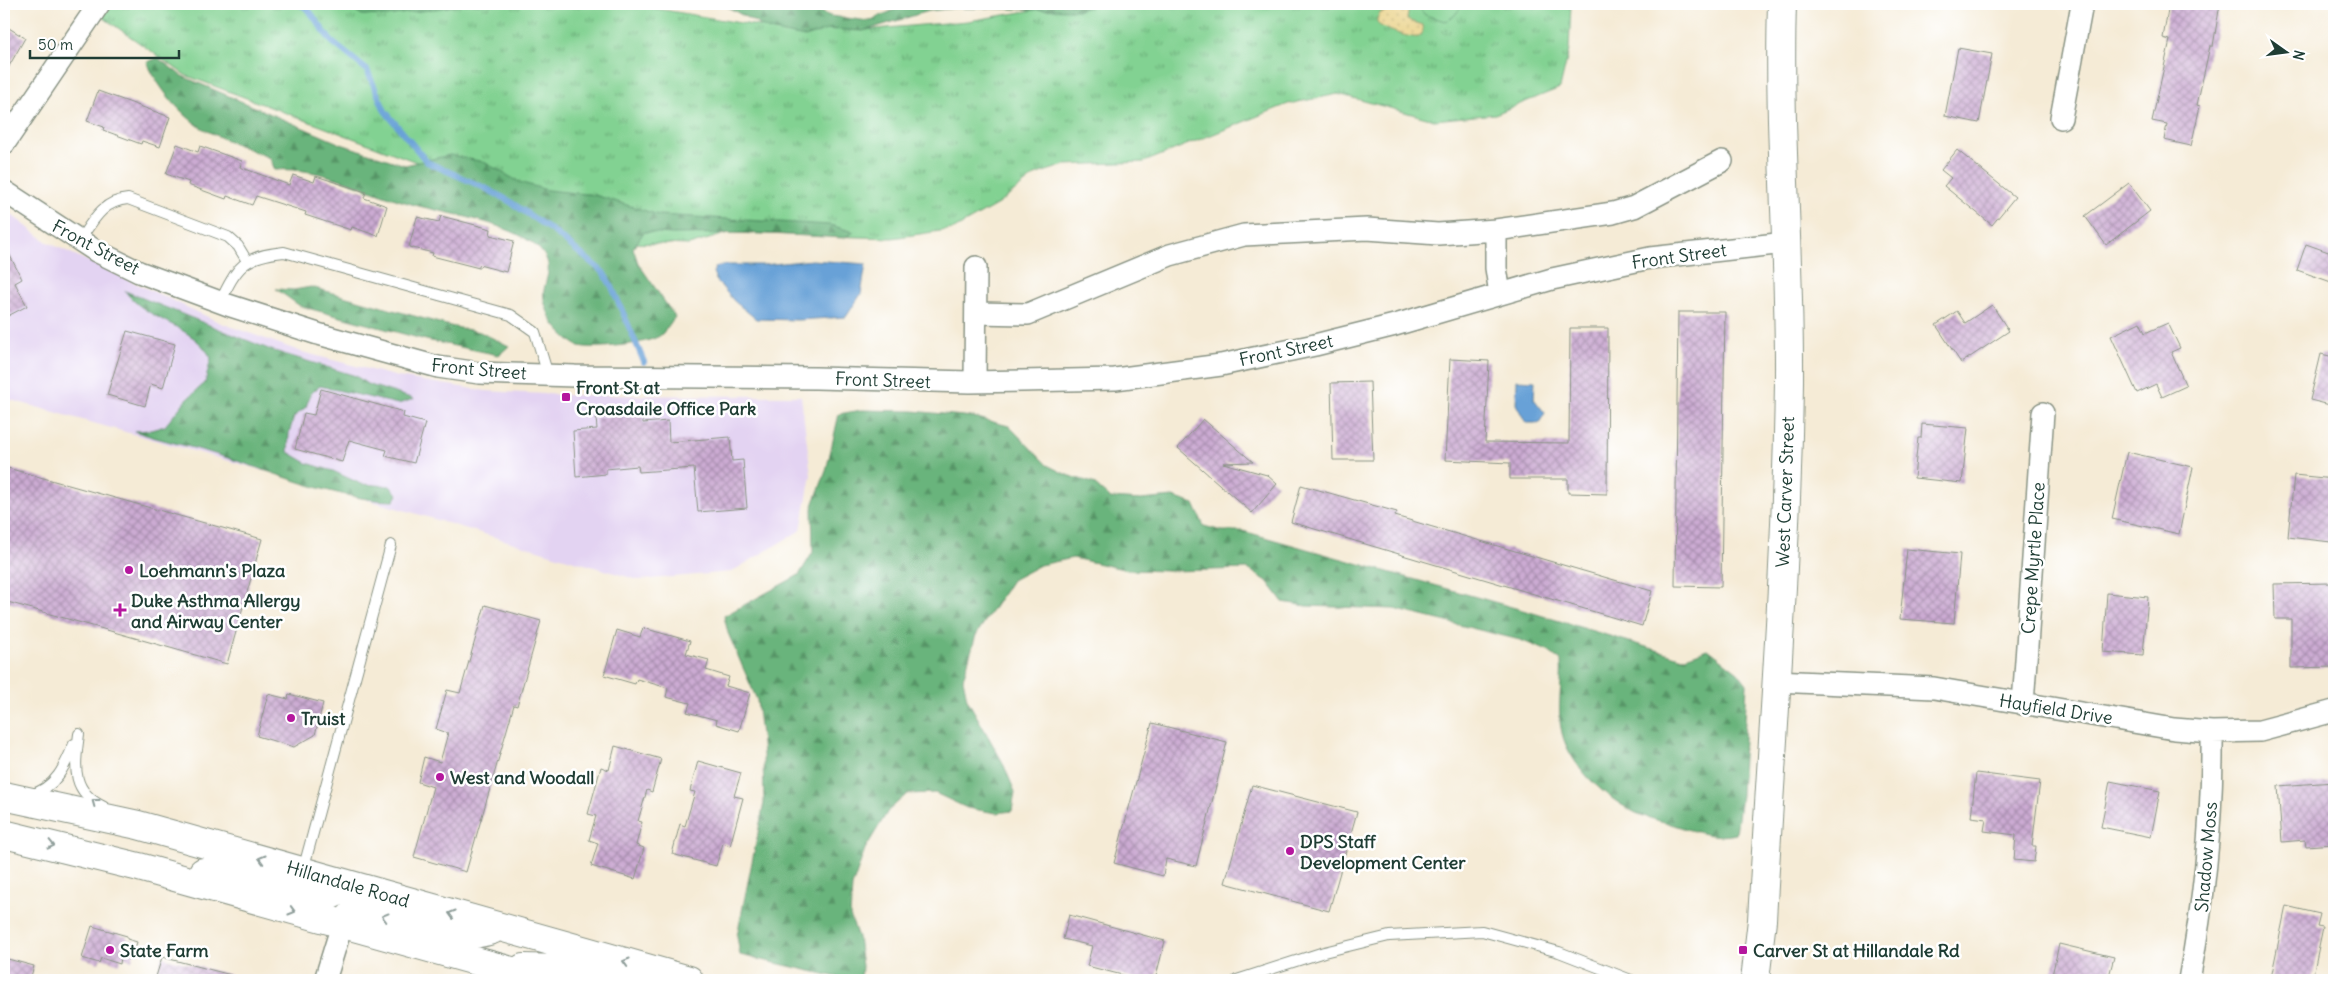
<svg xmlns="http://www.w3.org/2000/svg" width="2338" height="984" font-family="Delius,sans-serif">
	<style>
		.built { fill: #e3d3f2 }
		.grass { fill: url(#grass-tufts); stroke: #508863 }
		.forest { fill: url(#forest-firs); stroke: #447858 }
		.sand { fill: url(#sand-dots); stroke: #868c69 }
		.pitch { fill: #82d292; stroke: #508863 }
		.water { fill: #67a1d7; stroke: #436f86 }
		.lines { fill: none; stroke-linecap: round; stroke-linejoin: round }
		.stream { stroke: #67a1d7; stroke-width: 6 }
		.building { fill: url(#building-cross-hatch) }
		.lane-casing { stroke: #8a9485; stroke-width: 12 }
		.street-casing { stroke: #8a9485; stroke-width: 24 }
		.secondary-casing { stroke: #8a9485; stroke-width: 30 }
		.lane { stroke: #fff; stroke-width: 10 }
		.street { stroke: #fff; stroke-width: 21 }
		.secondary { stroke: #fff; stroke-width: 28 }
		.oneway { stroke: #8f9e9a }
		.poi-dot { fill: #b5179e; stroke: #fff; stroke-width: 2 }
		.labels { text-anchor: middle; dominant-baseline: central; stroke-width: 5; stroke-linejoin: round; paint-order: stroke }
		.street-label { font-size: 18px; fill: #1f3d34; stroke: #fff }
		.poi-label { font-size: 18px; font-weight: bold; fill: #1f3d34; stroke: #fff; text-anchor: start }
	</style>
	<defs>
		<pattern id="grass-tufts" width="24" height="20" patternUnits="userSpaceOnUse" patternTransform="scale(1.25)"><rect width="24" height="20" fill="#82d292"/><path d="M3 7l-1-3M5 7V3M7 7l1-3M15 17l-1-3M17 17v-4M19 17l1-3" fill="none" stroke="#6aac78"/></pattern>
		<pattern id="forest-firs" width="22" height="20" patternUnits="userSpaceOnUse" patternTransform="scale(1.25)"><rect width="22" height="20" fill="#69b47c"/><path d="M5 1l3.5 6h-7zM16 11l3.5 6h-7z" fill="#569466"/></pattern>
		<pattern id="sand-dots" width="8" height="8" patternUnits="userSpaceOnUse" patternTransform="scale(1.25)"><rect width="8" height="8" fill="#eeda9e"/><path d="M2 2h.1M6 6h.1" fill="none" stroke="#ccbc89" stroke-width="1.8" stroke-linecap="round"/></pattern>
		<pattern id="building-cross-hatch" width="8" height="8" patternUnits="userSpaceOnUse" patternTransform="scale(1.25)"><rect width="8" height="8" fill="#ccabd3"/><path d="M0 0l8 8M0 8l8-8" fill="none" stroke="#a58cac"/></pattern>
	</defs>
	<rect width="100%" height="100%" fill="#fff"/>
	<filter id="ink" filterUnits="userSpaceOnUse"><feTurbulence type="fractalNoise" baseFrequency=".02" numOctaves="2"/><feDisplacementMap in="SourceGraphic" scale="10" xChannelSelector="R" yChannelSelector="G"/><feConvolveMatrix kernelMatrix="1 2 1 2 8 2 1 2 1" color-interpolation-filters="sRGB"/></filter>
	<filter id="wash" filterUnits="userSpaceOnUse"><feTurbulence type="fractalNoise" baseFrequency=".0096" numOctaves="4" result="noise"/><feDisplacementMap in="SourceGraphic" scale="20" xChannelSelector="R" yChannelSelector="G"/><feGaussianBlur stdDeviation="1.12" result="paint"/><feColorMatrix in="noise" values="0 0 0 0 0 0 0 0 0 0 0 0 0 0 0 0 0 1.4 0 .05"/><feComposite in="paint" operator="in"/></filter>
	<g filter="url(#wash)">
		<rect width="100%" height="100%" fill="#f5ebd6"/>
		<path class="built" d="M 4,209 L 47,242 L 221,323 L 302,352 L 398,377 L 486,391 L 567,395 L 801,396 L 811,475 L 801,530 L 731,572 L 638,580 L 414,513 L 4,398 Z"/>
		<path class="grass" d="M 84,4 L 629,4 L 776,29 L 864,30 L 968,21 L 1070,4 L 1571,4 L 1569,50 L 1560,88 L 1495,114 L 1434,120 L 1338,94 L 1288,104 L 1144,162 L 1065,165 L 1037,174 L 998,204 L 954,229 L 892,238 L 729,233 L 689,245 L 632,243 L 185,75 Z"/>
		<path class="forest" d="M 344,4 L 467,4 L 387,16 L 362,15 Z
			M 722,4 L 802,4 L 830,16 L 869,21 L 896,9 L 898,4 L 1096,4 L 1079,10 L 957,8 L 929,11 L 863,31 L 830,29 L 805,37 L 769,30 Z
			M 158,58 L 182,76 L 341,144 L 405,165 L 450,155 L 484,162 L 519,182 L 547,190 L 595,195 L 659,215 L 830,225 L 854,232 L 844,238 L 754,233 L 672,234 L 644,232 L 633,248 L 638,263 L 675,317 C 670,323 666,330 661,335 C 650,344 593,350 579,346 C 572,344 558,330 554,324 C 550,318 545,306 544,299 C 541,280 560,267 536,246 C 509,223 450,214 415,205 C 370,193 323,166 275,170 L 270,158 C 249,149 227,141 207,131 C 182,117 158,88 147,62 Z
			M 311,287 L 450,326 L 480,332 L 509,346 L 499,355 L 426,340 L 300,306 L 276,289 L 294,290 Z
			M 125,291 L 271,350 L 356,376 L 367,384 L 414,399 L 398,404 L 320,386 L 311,393 L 306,407 L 294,417 L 289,433 L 288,452 L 307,463 L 333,471 L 361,484 L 390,486 L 398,495 L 394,501 C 339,501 272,471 218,455 C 190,446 162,441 134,431 L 151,430 L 165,426 L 186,400 L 205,383 L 211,358 C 194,325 146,321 125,291 Z
			M 861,410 L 913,411 L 973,417 L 1009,426 L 1047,465 L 1067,475 L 1093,483 L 1110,498 L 1141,500 L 1173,497 L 1194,504 L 1204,526 L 1222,531 L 1243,531 L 1533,613 L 1683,658 L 1708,649 L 1738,672 L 1747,684 L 1741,795 L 1736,834 C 1716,839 1696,832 1677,826 C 1664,821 1649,819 1636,813 C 1606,798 1570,767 1562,733 C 1556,709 1563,685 1561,661 L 1548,651 L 1520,640 L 1394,609 L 1306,606 L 1283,602 L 1267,581 L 1248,569 L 1171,571 L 1128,570 L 1073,558 L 1040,565 L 1012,580 L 976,635 L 963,679 L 967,699 L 1002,761 L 1015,792 L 1012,811 L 996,813 L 967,808 L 935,793 L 907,794 L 888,811 L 865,849 L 852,887 L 850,916 L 858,937 L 862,966 L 861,979 L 850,980 L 740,955 L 737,936 L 764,803 L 763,753 L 757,700 L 728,633 L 724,616 L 799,575 L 813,552 L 812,508 L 826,471 L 839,414 Z"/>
		<path class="sand" d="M 1398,4 L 1409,5 L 1407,20 L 1423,25 L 1423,30 L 1419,37 C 1411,39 1382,29 1377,23 L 1377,18 L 1381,12 L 1390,11 Z"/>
		<path class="pitch" d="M 1416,4 L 1464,4 L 1453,17 L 1445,21 L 1425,15 Z"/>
		<path class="water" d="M 812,260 L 866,264 L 861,294 L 846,317 L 798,320 L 756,319 L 734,301 L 716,280 L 713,272 L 716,267 L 725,265 L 763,265 Z
			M 1517,380 L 1535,381 L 1534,399 L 1545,413 L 1539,423 L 1526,423 L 1516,404 Z"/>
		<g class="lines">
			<path class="stream" d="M 299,4 L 308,9 L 331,41 L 367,70 L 385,111 L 427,162 L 485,188 L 509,201 L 554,232 L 603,272 L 612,287 L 644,362"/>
		</g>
		<g id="blocks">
			<path class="building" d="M 2169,4 L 2220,4 L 2213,46 L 2210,46 L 2197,105 L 2200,106 L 2191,146 L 2164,140 L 2167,124 L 2152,121 L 2170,40 L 2163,38 Z
				M 4,25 L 25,38 L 4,75 Z
				M 1958,48 L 1992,54 L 1979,123 L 1945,116 Z
				M 98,91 L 170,117 L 160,147 L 142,141 L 141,144 L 103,130 L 104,127 L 87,121 Z
				M 177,144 L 198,152 L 200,146 L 242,161 L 240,167 L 289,185 L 293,175 L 314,182 L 316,176 L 366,192 L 364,198 L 387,206 L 378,236 L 352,227 L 351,230 L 305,215 L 306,212 L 256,196 L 252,205 L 227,196 L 226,199 L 188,185 L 189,182 L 166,174 Z
				M 1957,150 L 2015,197 L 1992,225 L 1944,186 L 1951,178 L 1941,170 Z
				M 2129,183 L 2150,211 L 2106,245 L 2085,216 Z
				M 441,216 L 491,229 L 490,235 L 514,241 L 506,272 L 479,265 L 479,268 L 432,256 L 433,253 L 409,247 L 417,217 L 439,222 Z
				M 4,244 L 22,279 L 15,283 L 27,306 L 4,318 Z
				M 2306,244 L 2334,254 L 2334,283 L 2297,270 Z
				M 1992,305 L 2009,331 L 1961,363 L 1936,325 L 1957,311 L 1965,323 Z
				M 1678,312 L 1725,312 L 1721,587 L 1675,586 Z
				M 2140,322 L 2145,333 L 2168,323 L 2180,348 L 2171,352 L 2186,386 L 2162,397 L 2156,384 L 2137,393 L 2111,336 Z
				M 1570,328 L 1608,328 L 1607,494 L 1568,493 L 1568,479 L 1510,479 L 1510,463 L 1445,460 L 1450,359 L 1489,361 L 1485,442 L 1569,443 Z
				M 127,331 L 175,344 L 163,388 L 151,384 L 145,406 L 107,395 Z
				M 2321,354 L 2334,357 L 2334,406 L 2310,400 Z
				M 1370,382 L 1373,460 L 1333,460 L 1331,383 Z
				M 321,389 L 404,412 L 403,417 L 425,423 L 414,463 L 385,456 L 387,450 L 349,440 L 342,462 L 295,449 L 304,413 L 314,415 Z
				M 643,415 L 643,423 L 668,421 L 669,442 L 730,437 L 732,461 L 743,460 L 747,508 L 698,512 L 694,468 L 639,472 L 638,466 L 606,469 L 606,474 L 576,477 L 573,431 L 597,429 L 596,418 Z
				M 1203,419 L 1253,462 L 1223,463 L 1267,475 L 1277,484 L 1252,513 L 1178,448 Z
				M 1922,424 L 1968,428 L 1962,483 L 1914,478 L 1918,438 L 1921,438 Z
				M 2127,452 L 2193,467 L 2179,534 L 2112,519 Z
				M 4,467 L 262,539 L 227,664 L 4,601 Z
				M 2294,475 L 2334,479 L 2331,542 L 2288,537 Z
				M 1301,485 L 1397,512 L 1395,516 L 1652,591 L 1642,626 L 1291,522 Z
				M 1907,549 L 1960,554 L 1954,623 L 1900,619 Z
				M 2332,583 L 2334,667 L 2291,668 L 2291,619 L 2275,619 L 2274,584 Z
				M 2107,593 L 2148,597 L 2143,655 L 2103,652 Z
				M 485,605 L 541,621 L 517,706 L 514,705 L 466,872 L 414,857 L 433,787 L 418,782 L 424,757 L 440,762 L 448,733 L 436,729 L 447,690 L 460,693 Z
				M 643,628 L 690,641 L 686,654 L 709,660 L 706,670 L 729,677 L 726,686 L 750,693 L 739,731 L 716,724 L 717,720 L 687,712 L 690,703 L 666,697 L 668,688 L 637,679 L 635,684 L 604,675 L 617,630 L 640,637 Z
				M 268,694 L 288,699 L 289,694 L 323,703 L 315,735 L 294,747 L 257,736 Z
				M 1152,723 L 1227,742 L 1196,866 L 1166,859 L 1163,876 L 1114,863 Z
				M 615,746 L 661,759 L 652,792 L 647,790 L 638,821 L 642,822 L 636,845 L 644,848 L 635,879 L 591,866 L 598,843 L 589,840 L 596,816 L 588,814 L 601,767 L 609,770 Z
				M 698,761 L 741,773 L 734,796 L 743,798 L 730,846 L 723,843 L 716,866 L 672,854 L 680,824 L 685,826 L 695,792 L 690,791 Z
				M 1976,773 L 2040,781 L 2032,846 L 2036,846 L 2034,862 L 2014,860 L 2016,835 L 1984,831 L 1986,819 L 1971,817 Z
				M 2110,781 L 2160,791 L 2151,837 L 2101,827 Z
				M 2334,782 L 2334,844 L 2306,846 L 2305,840 L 2282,842 L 2278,786 Z
				M 1252,785 L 1357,812 L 1329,911 L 1225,883 Z
				M 2286,906 L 2320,914 L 2317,926 L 2323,927 L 2312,980 L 2284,980 L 2271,978 Z
				M 1069,915 L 1165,941 L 1155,980 L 1142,980 L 1087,966 L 1092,946 L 1063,939 Z
				M 92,926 L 127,936 L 127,939 L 137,942 L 132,960 L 121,957 L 120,964 L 101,958 L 99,963 L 82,958 Z
				M 2059,944 L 2114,957 L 2108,980 L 2051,980 Z
				M 162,957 L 231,975 L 230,980 L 155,980 Z
				M 4,958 L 34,966 L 30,980 L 4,980 Z"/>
		</g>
	</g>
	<g filter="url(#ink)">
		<use href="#blocks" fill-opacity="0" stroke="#8a9485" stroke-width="1"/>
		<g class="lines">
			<g class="lane-casing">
				<path id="lane" d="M 79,241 C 93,221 102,201 128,199 L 228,237 L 238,246 L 247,261
					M 220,302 C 237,267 243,256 284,252 L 511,315 L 535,332 L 548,375
					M 79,734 C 75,766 70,791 104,807
					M 30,795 C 56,788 65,766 74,744
					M 303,870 L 391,545
					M 1237,980 L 1324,952 L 1389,936 L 1482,931 L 1559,952 L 1631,980"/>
			</g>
			<g class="street-casing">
				<path id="street" d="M 2061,118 L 2082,4
					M 4,144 L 99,4
					M 4,191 L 96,251 L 139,272 L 228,305 L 318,334 L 438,367 L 479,373 L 575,376 L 816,378 L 970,382 L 1115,379 L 1221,365 L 1315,345 L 1395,325 L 1552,279 L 1650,258 L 1786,243
					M 1496,230 L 1496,268 L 1500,294
					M 977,313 L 1028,314 L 1170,255 L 1244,235 L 1367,229 L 1438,234 L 1496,230 L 1613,213 L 1634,207 L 1722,161
					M 975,382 L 976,267
					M 1775,681 L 1934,688 L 2174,729 L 2212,732 L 2260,731 L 2334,711
					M 2023,704 L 2043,413
					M 325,980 L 342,925
					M 2189,980 C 2205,896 2213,818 2212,732"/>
			</g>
			<g class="secondary-casing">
				<path id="secondary" d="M 4,796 L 138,825 L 689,980
					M 4,834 L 139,867 L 544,980
					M 203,872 L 245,876 L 319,897 L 329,896 L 351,885
					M 343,924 L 354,913 L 364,912 C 406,921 450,944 492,930
					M 523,968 L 562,969 L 614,980
					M 1755,980 L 1762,920 C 1772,740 1787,561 1789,381 C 1790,255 1778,130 1782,4"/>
			</g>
			<use href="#lane" class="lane"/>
			<use href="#street" class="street"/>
			<use href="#secondary" class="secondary"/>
		</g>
		<defs><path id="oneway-chevron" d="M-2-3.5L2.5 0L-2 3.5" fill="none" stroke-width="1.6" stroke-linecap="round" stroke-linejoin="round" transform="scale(1.25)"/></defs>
		<g class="oneway">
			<use href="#oneway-chevron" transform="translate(95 802) rotate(-143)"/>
			<use href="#oneway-chevron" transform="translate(51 845) rotate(13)"/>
			<use href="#oneway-chevron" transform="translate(262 859) rotate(-164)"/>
			<use href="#oneway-chevron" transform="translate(292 911) rotate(16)"/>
			<use href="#oneway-chevron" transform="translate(452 914) rotate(-164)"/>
			<use href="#oneway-chevron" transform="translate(385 917) rotate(-165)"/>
			<use href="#oneway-chevron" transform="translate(626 962) rotate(-164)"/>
		</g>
	</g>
	<g class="poi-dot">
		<rect x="561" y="392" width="10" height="10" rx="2.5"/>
		<circle cx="129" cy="570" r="5"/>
		<path d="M117.5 602.5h5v5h5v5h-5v5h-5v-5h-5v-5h5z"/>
		<circle cx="291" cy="718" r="5"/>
		<circle cx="440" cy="777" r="5"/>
		<circle cx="1290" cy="851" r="5"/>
		<circle cx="110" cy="950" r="5"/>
		<rect x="1738" y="945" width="10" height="10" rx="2.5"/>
	</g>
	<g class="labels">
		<g class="street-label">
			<text transform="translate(96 247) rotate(28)">Front Street</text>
			<text transform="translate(1679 256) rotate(-8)">Front Street</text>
			<text transform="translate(1286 350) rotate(-12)">Front Street</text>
			<text transform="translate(479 369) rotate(5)">Front Street</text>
			<text transform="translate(883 380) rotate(2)">Front Street</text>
			<text transform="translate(1785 492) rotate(-88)">West Carver Street</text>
			<text transform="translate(2033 558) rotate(-86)">Crepe Myrtle Place</text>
			<text transform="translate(2056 709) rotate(9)">Hayfield Drive</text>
			<text transform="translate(2206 857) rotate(-85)">Shadow Moss</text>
			<text transform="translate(348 884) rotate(16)">Hillandale Road</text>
		</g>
		<g class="poi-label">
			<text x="576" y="387">Front St at<tspan x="576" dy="21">Croasdaile Office Park</tspan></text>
			<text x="139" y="570">Loehmann's Plaza</text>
			<text x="131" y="600">Duke Asthma Allergy<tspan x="131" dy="21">and Airway Center</tspan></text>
			<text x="301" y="718">Truist</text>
			<text x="450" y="777">West and Woodall</text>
			<text x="1300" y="841">DPS Staff<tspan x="1300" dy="21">Development Center</tspan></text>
			<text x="120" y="950">State Farm</text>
			<text x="1753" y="950">Carver St at Hillandale Rd</text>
		</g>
	</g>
	<rect width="2338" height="984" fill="none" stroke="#fff" stroke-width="20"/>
	<g transform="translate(2286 52) rotate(104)" stroke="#ffffff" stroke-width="4" paint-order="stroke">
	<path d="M0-4L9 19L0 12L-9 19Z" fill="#1f3d34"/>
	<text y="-8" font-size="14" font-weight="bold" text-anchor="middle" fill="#1f3d34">N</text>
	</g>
	<path d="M30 50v8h149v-8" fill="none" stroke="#1f3d34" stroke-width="2.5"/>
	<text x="38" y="50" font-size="15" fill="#1f3d34" stroke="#ffffff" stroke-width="4" paint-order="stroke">50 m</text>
</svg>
